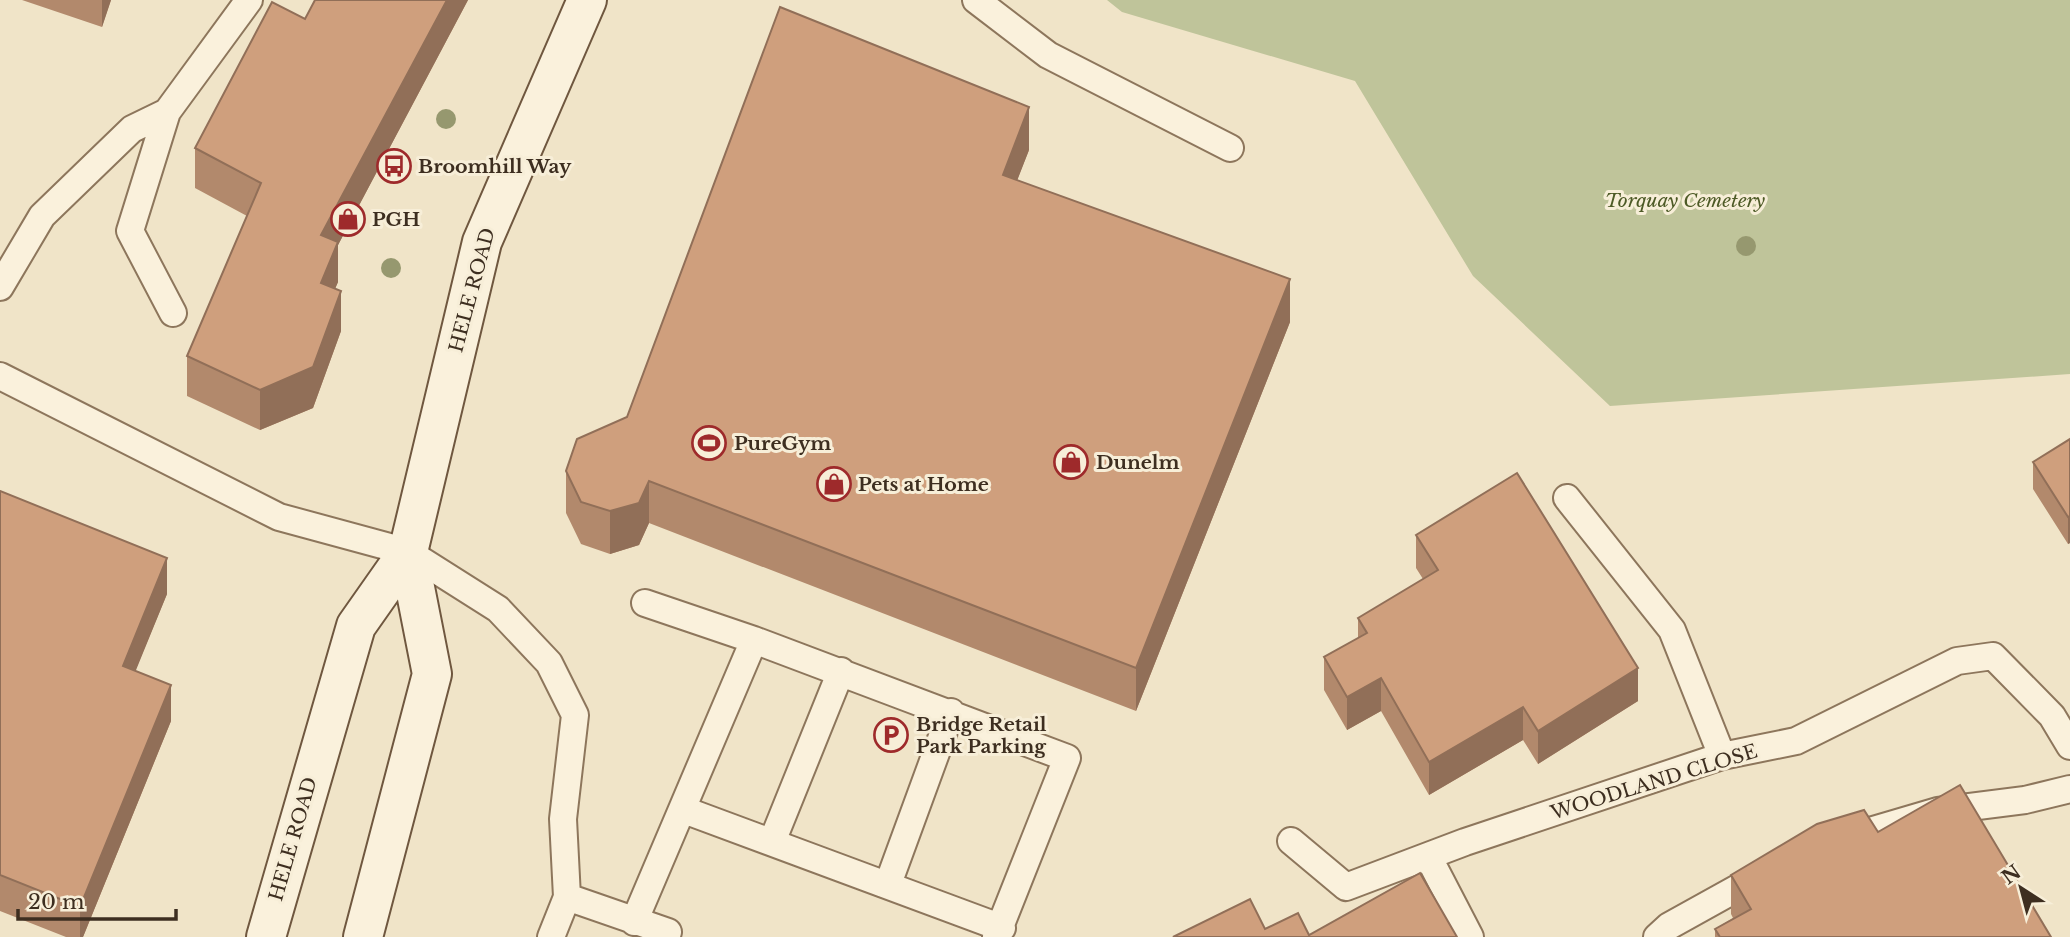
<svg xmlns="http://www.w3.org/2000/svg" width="2070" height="937" font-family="'Libre Baskerville',serif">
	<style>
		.cemetery { fill: #bfc49a }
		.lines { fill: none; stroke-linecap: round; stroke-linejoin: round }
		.lane-casing { stroke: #8d765c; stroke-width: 30 }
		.secondary-casing { stroke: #6f573f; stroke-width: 42 }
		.lane { stroke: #faf1dc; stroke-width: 26 }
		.secondary { stroke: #faf1dc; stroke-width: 38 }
		.tree { fill: #96986f }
		.wall { fill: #b2896c }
		.shaded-wall { fill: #916f58 }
		.building { fill: #cf9f7d; stroke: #916f58; stroke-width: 2 }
		.labels { text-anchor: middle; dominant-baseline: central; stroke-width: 6; stroke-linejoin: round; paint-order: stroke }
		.poi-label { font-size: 19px; font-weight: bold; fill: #3d2e20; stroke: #f7eed8; text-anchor: start }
		.park-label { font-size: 19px; font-style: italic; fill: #4d5a26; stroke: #f7eed8 }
		.street-label { font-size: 19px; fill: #3d2e20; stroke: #f7eed8 }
	</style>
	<rect width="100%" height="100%" fill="#f0e4c8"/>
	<path class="cemetery" d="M 1107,0 L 2070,0 L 2070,374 L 1610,406 L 1473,276 L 1355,81 L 1122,12 Z"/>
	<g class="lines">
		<g class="lane-casing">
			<path id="lane" d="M 976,0 L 1048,55 L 1230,148
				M 167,112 L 130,231 L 173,313
				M 0,287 L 42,216 L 132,129 L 167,112 L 249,0
				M 0,376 L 279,517 L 408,552 L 498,609 L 549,663 L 575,715 L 563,819 L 567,897 L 551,937
				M 1567,498 L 1672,630 L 1722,756
				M 645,603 L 754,640
				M 684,810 L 1002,928
				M 1843,839 L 1938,811 L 2025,800 L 2070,789
				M 1291,841 L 1346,887 L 1465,842 L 1722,756 L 1796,741 L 1957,661 L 1993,656 L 2052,716 L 2070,746
				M 772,842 L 841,671
				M 1428,856 L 1470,937
				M 888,884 L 951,712
				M 567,897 L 668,932 L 666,937
				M 634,922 L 754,640 L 1067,758 L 996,937
				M 1657,937 L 1669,926 L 1761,875"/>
		</g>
		<g class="secondary-casing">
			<path id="secondary" d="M 266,937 L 356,626 L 408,552 L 482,242 L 587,0
				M 363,937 L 432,674 L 408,552"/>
		</g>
		<use href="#lane" class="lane"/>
		<use href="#secondary" class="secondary"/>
	</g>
	<g class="tree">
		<circle cx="446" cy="119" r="10"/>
		<circle cx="1746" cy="246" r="10"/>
		<circle cx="391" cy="268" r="10"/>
	</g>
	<path class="wall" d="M 22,0 L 111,0 L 102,27 Z
		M 315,0 L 468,0 L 338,245 L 338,282 L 335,288 L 341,331 L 313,408 L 260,430 L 187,396 L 187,356 L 247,216 L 195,188 L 195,148 L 305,19 Z
		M 1029,150 L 1017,180 L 1290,322 L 1136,711 L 649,523 L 639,545 L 610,554 L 581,544 L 566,513 L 566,471 L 627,417 Z
		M 2070,439 L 2070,543 L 2068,544 L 2033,489 L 2033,462 Z
		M 0,491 L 167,594 L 135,671 L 171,721 L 83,937 L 66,937 L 0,911 Z
		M 1416,535 L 1638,701 L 1538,764 L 1523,740 L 1429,795 L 1381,711 L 1347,730 L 1324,690 L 1324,657 L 1358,638 L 1358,618 L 1423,579 L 1416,568 Z
		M 1878,832 L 2051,937 L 1715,937 L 1715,929 L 1733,918 L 1731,914 L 1731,875 Z"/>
	<path class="shaded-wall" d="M 102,0 L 111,0 L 102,27 Z
		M 447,0 L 468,0 L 338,245 L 338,282 L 321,323 L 321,235 Z
		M 1029,107 L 1029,150 L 1003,217 L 1003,175 Z
		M 1290,279 L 1290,322 L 1136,711 L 1136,668 Z
		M 341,291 L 341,331 L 313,408 L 260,430 L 260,390 Z
		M 649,481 L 649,523 L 639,545 L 610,554 L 610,511 Z
		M 2070,516 L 2070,543 L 2068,544 L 2068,517 Z
		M 167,558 L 167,594 L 123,702 L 123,666 Z
		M 1638,668 L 1638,701 L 1538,764 L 1538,731 Z
		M 1381,678 L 1381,711 L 1347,730 L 1347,697 Z
		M 171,685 L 171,721 L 83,937 L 80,937 L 80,907 Z
		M 1523,707 L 1523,740 L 1429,795 L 1429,762 Z"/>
	<path class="building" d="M 315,0 L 447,0 L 321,235 L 338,242 L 321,283 L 341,291 L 313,367 L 260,390 L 187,356 L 261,183 L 195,148 L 272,2 L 305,19 Z
		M 780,7 L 1029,107 L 1003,175 L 1290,279 L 1136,668 L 649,481 L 639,503 L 610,511 L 581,502 L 566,471 L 577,439 L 627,417 Z
		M 2070,439 L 2070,516 L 2068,517 L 2033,462 Z
		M 1517,473 L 1638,668 L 1538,731 L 1523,707 L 1429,762 L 1381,678 L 1347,697 L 1324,657 L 1367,633 L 1358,618 L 1438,570 L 1416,535 Z
		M 0,491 L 167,558 L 123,666 L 171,685 L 80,907 L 0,875 Z
		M 1960,785 L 2051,937 L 1720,937 L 1715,929 L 1751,909 L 1731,875 L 1817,824 L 1864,810 L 1878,832 Z
		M 1420,873 L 1457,937 L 1173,937 L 1250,899 L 1265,929 L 1298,913 L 1309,935 Z"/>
	<defs>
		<g id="bus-ring" transform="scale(1.75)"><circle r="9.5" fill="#f7eed8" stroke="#9e2a2b" stroke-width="1.5"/><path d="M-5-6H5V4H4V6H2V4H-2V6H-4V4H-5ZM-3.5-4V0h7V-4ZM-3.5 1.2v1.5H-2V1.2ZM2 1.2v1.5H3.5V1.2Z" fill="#9e2a2b"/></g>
		<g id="shop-ring" transform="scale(1.75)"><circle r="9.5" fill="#f7eed8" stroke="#9e2a2b" stroke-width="1.5"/><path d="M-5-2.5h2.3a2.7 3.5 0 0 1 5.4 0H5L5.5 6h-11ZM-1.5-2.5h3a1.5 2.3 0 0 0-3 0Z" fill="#9e2a2b"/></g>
		<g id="stadium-ring" transform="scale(1.75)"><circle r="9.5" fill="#f7eed8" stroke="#9e2a2b" stroke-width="1.5"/><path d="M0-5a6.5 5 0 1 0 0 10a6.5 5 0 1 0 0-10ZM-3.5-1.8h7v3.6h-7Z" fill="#9e2a2b"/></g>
		<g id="parking-ring" transform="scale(1.75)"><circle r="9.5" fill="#f7eed8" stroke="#9e2a2b" stroke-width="1.5"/><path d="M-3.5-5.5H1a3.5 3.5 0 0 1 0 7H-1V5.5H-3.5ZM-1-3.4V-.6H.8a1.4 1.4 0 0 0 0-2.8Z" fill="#9e2a2b"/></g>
	</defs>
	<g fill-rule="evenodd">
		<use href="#bus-ring" x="394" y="166"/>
		<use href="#shop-ring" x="348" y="219"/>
		<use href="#stadium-ring" x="709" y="443"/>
		<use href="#shop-ring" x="1071" y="462"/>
		<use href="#shop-ring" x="834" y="484"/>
		<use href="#parking-ring" x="891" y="735"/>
	</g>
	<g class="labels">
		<g class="poi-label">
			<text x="418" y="166">Broomhill Way</text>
			<text x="372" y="219">PGH</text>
			<text x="734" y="443">PureGym</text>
			<text x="1096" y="462">Dunelm</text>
			<text x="858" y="484">Pets at Home</text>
			<text x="916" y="724">Bridge Retail<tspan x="916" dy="22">Park Parking</tspan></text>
		</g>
		<g class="park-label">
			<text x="1685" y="200">Torquay Cemetery</text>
		</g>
		<g class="street-label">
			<text transform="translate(472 290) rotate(-75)">HELE ROAD</text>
			<text transform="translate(1654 782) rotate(-17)">WOODLAND CLOSE</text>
			<text transform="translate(293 839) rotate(-74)">HELE ROAD</text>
		</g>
	</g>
	<g transform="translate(2021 888) rotate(324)" stroke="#f7eed8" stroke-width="5" paint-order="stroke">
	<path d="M0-5L12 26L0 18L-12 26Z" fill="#3d2e20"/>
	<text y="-10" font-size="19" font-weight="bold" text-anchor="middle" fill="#3d2e20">N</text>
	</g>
	<path d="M18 909v10h158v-10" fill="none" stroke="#3d2e20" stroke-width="3.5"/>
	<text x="28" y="909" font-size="21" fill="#3d2e20" stroke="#f7eed8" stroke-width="5" paint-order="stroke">20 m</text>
</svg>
